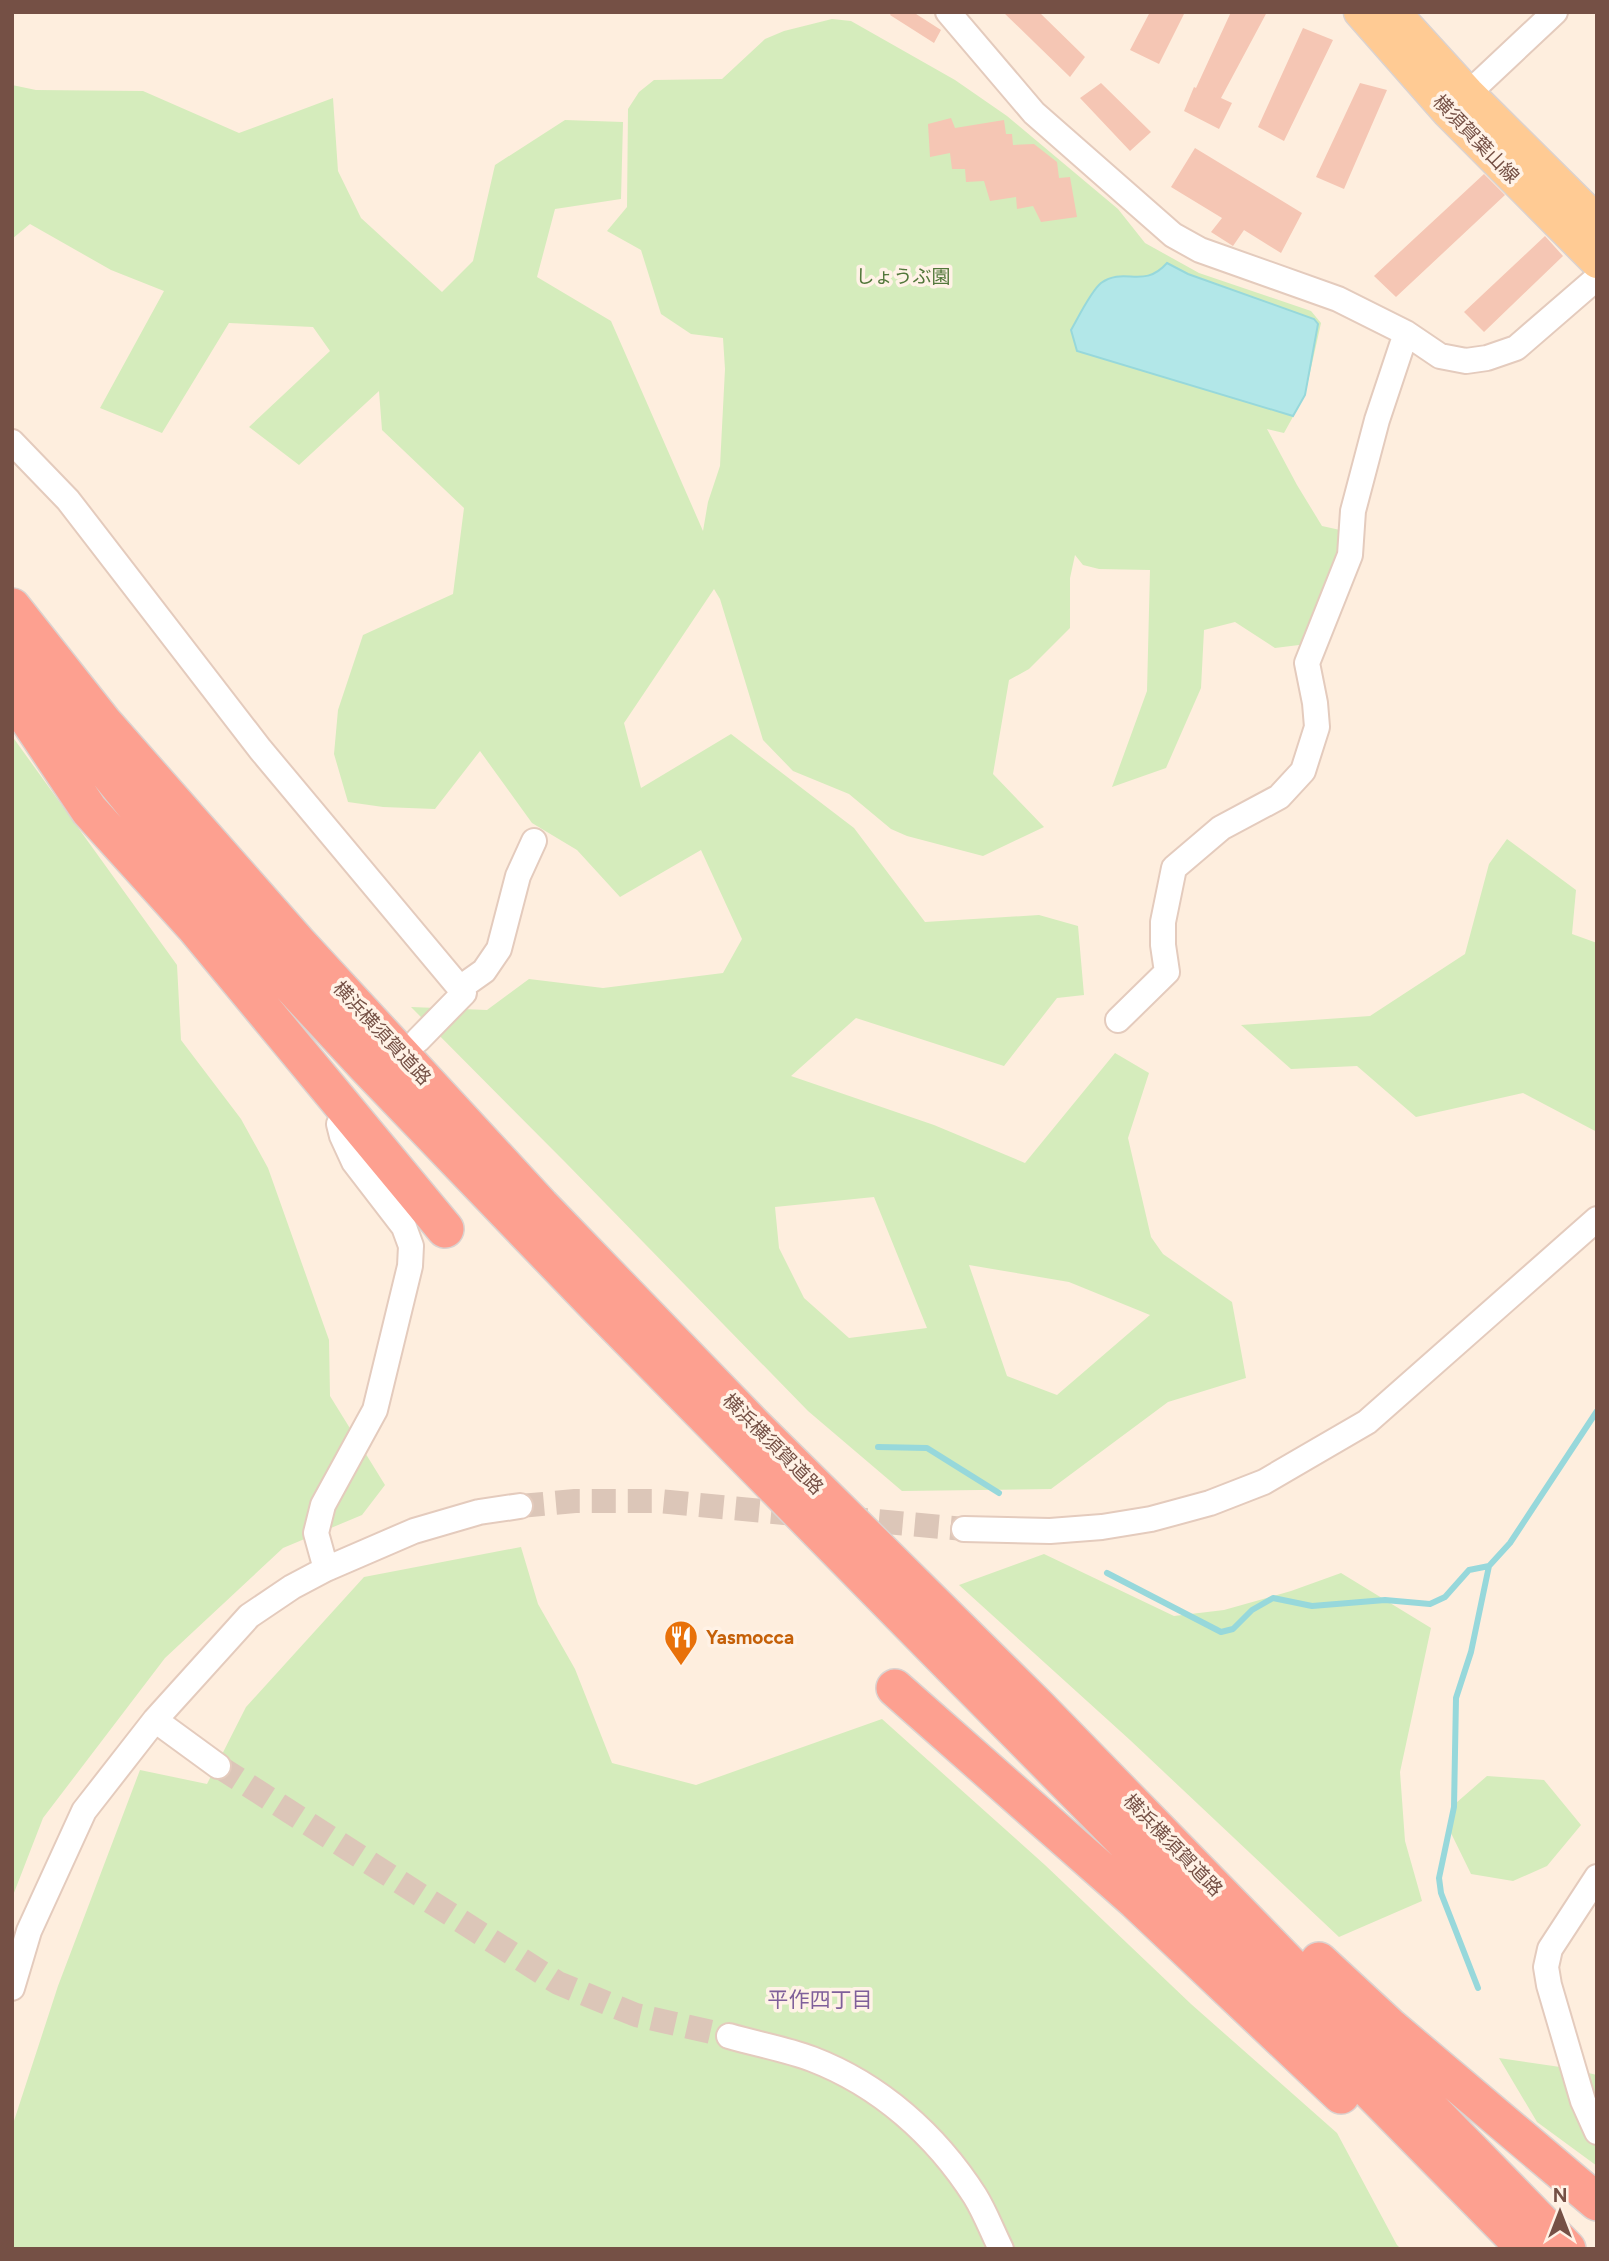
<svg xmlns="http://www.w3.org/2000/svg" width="1609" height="2261" font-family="Figtree,'Noto Sans JP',sans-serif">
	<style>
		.green { fill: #d5ecbc; fill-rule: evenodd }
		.water { fill: #b2e7e8; stroke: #97d8db; stroke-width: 2 }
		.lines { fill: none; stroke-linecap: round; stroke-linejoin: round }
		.stream { stroke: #97d8db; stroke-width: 6 }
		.building { fill: #f5c6b4 }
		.minor-tunnel { stroke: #dcc6b8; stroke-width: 24; stroke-dasharray: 24 12; stroke-linecap: butt }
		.minor-casing { stroke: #e4cbbd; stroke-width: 28 }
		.major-casing { stroke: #dbd2cf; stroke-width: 35 }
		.highway-casing { stroke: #dbd2cf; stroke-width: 40 }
		.minor { stroke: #fff; stroke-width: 24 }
		.major { stroke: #ffcb94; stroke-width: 32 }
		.highway { stroke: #fda090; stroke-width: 37 }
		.labels { text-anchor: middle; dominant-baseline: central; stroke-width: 7; stroke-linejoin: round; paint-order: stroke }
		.street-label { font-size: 19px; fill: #755045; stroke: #fff2e6 }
		.park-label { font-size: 19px; fill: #52773a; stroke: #fff2e6 }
		.food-label { font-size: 19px; font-weight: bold; fill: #c56008; stroke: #fff2e6; text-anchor: start }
		.neighbourhood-label { font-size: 21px; fill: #7f5f9a; stroke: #fff2e6 }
	</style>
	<rect width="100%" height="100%" fill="#feeede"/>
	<path class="green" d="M 832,19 L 851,21 L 955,80 L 1007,116 L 1118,209 L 1145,243 L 1199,273 L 1311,311 L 1321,323 L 1305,395 L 1284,433 L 1267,429 L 1297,485 L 1322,526 L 1358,534 L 1307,644 L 1275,648 L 1235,622 L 1204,630 L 1201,688 L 1166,768 L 1112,787 L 1147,691 L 1150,570 L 1099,569 L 1083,565 L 1075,555 L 1070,578 L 1070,628 L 1029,669 L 1009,680 L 993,774 L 1044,827 L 983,856 L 907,836 L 891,829 L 849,794 L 793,771 L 763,740 L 720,599 L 714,589 L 624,723 L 641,788 L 731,734 L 854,828 L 925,922 L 1039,915 L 1078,926 L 1084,995 L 1057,998 L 1004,1066 L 856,1018 L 791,1076 L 934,1125 L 1025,1163 L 1115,1053 L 1149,1073 L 1128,1138 L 1151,1237 L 1163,1254 L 1232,1302 L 1246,1378 L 1168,1402 L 1051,1489 L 902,1491 L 808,1411 L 565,1162 L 411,1007 L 487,1010 L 529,979 L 603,988 L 723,973 L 742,939 L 701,850 L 620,897 L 577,850 L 532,823 L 480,751 L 435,809 L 383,807 L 348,802 L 334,754 L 338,710 L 363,635 L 453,594 L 464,508 L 382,430 L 379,391 L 299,465 L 249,427 L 330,351 L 313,327 L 229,323 L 162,433 L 100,408 L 164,291 L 111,270 L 30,224 L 12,239 L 12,85 L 36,90 L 143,91 L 239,133 L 333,98 L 338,171 L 361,218 L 442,292 L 473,261 L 495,165 L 565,120 L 623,122 L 621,199 L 555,209 L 537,277 L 611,321 L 703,531 L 708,502 L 720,466 L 725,369 L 723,338 L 691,334 L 661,314 L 641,250 L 607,231 L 627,207 L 628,109 L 639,92 L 654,80 L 722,79 L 765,39 L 784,31 ZM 874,1197 L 927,1328 L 849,1338 L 804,1298 L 779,1248 L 775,1207 ZM 969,1265 L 1069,1282 L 1150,1315 L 1057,1395 L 1007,1376 Z
		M 12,736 L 177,965 L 181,1040 L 241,1119 L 268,1168 L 329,1340 L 330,1396 L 385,1485 L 362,1515 L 283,1548 L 165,1658 L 43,1818 L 12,1898 Z
		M 1507,839 L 1576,890 L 1572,934 L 1597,943 L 1597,1132 L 1523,1093 L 1416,1117 L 1357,1066 L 1291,1069 L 1241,1025 L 1370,1016 L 1465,954 L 1489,864 Z
		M 521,1547 L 538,1604 L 575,1669 L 612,1763 L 696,1785 L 882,1719 L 1045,1865 L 1191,2004 L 1337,2133 L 1397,2245 L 1401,2249 L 12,2249 L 12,2127 L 58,1986 L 140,1770 L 207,1784 L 246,1707 L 364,1577 Z
		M 1044,1554 L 1174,1616 L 1224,1610 L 1291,1591 L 1341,1573 L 1431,1628 L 1400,1772 L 1405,1841 L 1422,1901 L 1339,1937 L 1130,1740 L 959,1585 Z
		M 1487,1776 L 1544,1780 L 1581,1825 L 1547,1866 L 1513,1881 L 1471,1874 L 1449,1829 L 1456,1803 Z
		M 1499,2058 L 1567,2068 L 1597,2075 L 1597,2166 L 1537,2122 Z"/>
	<path class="water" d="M 1167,263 L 1188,274 L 1314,319 L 1318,324 L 1305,395 L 1293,416 L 1077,351 L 1071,330 C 1078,318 1091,291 1101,283 C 1125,266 1143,290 1167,263 Z"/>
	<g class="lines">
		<path class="stream" d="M 878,1447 L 927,1448 L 999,1493
			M 1107,1573 L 1221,1632 L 1233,1629 L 1252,1610 L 1273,1598 L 1312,1606 L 1385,1600 L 1430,1604 L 1445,1597 L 1469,1570 L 1489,1566
			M 1478,1988 L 1441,1893 L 1439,1878 L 1454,1807 L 1456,1698 L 1471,1652 L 1489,1566 L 1510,1543 L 1597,1411"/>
	</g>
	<path class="building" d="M 892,12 L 913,12 L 941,30 L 934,43 L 890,15 Z
		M 1003,12 L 1039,12 L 1085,57 L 1070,77 Z
		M 1150,12 L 1185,12 L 1159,64 L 1130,50 Z
		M 1231,12 L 1267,12 L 1221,98 L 1232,103 L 1219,129 L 1184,111 L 1194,87 L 1196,88 Z
		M 1303,28 L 1333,40 L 1284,141 L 1258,127 Z
		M 1101,83 L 1151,132 L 1130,151 L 1080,98 Z
		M 1360,83 L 1387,90 L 1344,189 L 1316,177 Z
		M 951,118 L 955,128 L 1004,120 L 1006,134 L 1012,134 L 1013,145 L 1034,144 L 1057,162 L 1059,178 L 1070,177 L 1077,217 L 1041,222 L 1033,206 L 1017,209 L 1016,197 L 990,201 L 984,181 L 966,182 L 965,169 L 952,169 L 950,153 L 930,157 L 928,124 Z
		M 1195,148 L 1302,213 L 1281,253 L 1244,230 L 1233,246 L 1211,232 L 1222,218 L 1171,187 Z
		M 1484,174 L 1505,195 L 1396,297 L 1374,276 Z
		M 1545,236 L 1563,256 L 1484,332 L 1464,312 Z"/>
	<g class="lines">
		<path class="minor-tunnel" d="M 520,1506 L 575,1501 L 658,1501 L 806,1515
			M 843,1518 L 964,1529
			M 218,1766 L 558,1983 L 636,2015 L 729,2036"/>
		<g class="minor-casing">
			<path id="minor" d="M 948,12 L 1034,113 L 1173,235 L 1200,250 L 1338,299 L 1406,333 L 1440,356 L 1466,361 L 1487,358 L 1516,348 L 1597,278
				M 1456,105 L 1555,12
				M 12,442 L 68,500 L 260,749 L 464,993 L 418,1040
				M 460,988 L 484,971 L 499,949 L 518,876 L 534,841
				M 1118,1020 L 1167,972 L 1163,945 L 1163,922 L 1174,868 L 1221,828 L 1279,797 L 1303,771 L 1317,727 L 1315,703 L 1307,663 L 1350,555 L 1353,511 L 1377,420 L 1406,333
				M 964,1529 L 1050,1531 L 1102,1527 L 1151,1519 L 1210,1503 L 1264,1482 L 1367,1422 L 1597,1219
				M 326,1569 L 316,1533 L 323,1505 L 375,1410 L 410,1266 L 411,1246 L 404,1227 L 354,1162 L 342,1136 L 339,1124
				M 155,1720 L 218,1766
				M 1597,1877 L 1550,1949 L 1546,1967 L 1549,1985 L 1583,2101 L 1597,2132
				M 12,1988 L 29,1931 L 84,1811 L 155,1720 L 249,1616 L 292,1587 L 326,1569 L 414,1531 L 479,1512 L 520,1506
				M 729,2036 C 756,2044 786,2049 812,2059 C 880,2085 936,2135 975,2196 C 985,2212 992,2231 1001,2249"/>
		</g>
		<g class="major-casing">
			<path id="major" d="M 1360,12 L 1448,112 L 1597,262
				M 1394,12 L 1468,93 L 1597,221"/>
		</g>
		<g class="highway-casing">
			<path id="highway" d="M 12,607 L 103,722 L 297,942 L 541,1206 L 753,1425 L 1038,1707 L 1567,2249
				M 12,654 L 210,898 L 366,1066 L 596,1305 L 1526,2249
				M 12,695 L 89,810 L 194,926 L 445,1229
				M 895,1688 L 1136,1901 L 1341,2095
				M 1319,1961 L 1389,2026 L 1597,2202"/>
		</g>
		<use href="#minor" class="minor"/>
		<use href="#major" class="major"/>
		<use href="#highway" class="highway"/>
	</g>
	<defs>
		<g id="restaurant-pin" transform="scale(1.75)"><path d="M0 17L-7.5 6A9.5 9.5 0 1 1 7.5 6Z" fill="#e8710a" stroke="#fff2e6"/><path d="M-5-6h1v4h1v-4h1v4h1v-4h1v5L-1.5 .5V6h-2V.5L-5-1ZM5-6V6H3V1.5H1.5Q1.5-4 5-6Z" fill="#fff"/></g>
	</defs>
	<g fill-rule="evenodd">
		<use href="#restaurant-pin" x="681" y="1637"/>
	</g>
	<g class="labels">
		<g class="street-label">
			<text transform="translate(1476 139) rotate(46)">横須賀葉山線</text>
			<text transform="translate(382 1033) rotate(47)">横浜横須賀道路</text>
			<text transform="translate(773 1444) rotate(45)">横浜横須賀道路</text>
			<text transform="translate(1173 1845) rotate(46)">横浜横須賀道路</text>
		</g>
		<g class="park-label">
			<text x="903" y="276">しょうぶ園</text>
		</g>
		<g class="food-label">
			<text x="706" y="1637">Yasmocca</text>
		</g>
		<g class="neighbourhood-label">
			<text x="820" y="1999">平作四丁目</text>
		</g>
	</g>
	<rect width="1609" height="2261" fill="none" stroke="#755045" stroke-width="28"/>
	<g transform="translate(1560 2212)" stroke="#fff2e6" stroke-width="5" paint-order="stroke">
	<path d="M0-5L12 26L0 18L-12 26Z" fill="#755045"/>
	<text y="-10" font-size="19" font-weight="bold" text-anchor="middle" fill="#755045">N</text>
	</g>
</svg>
